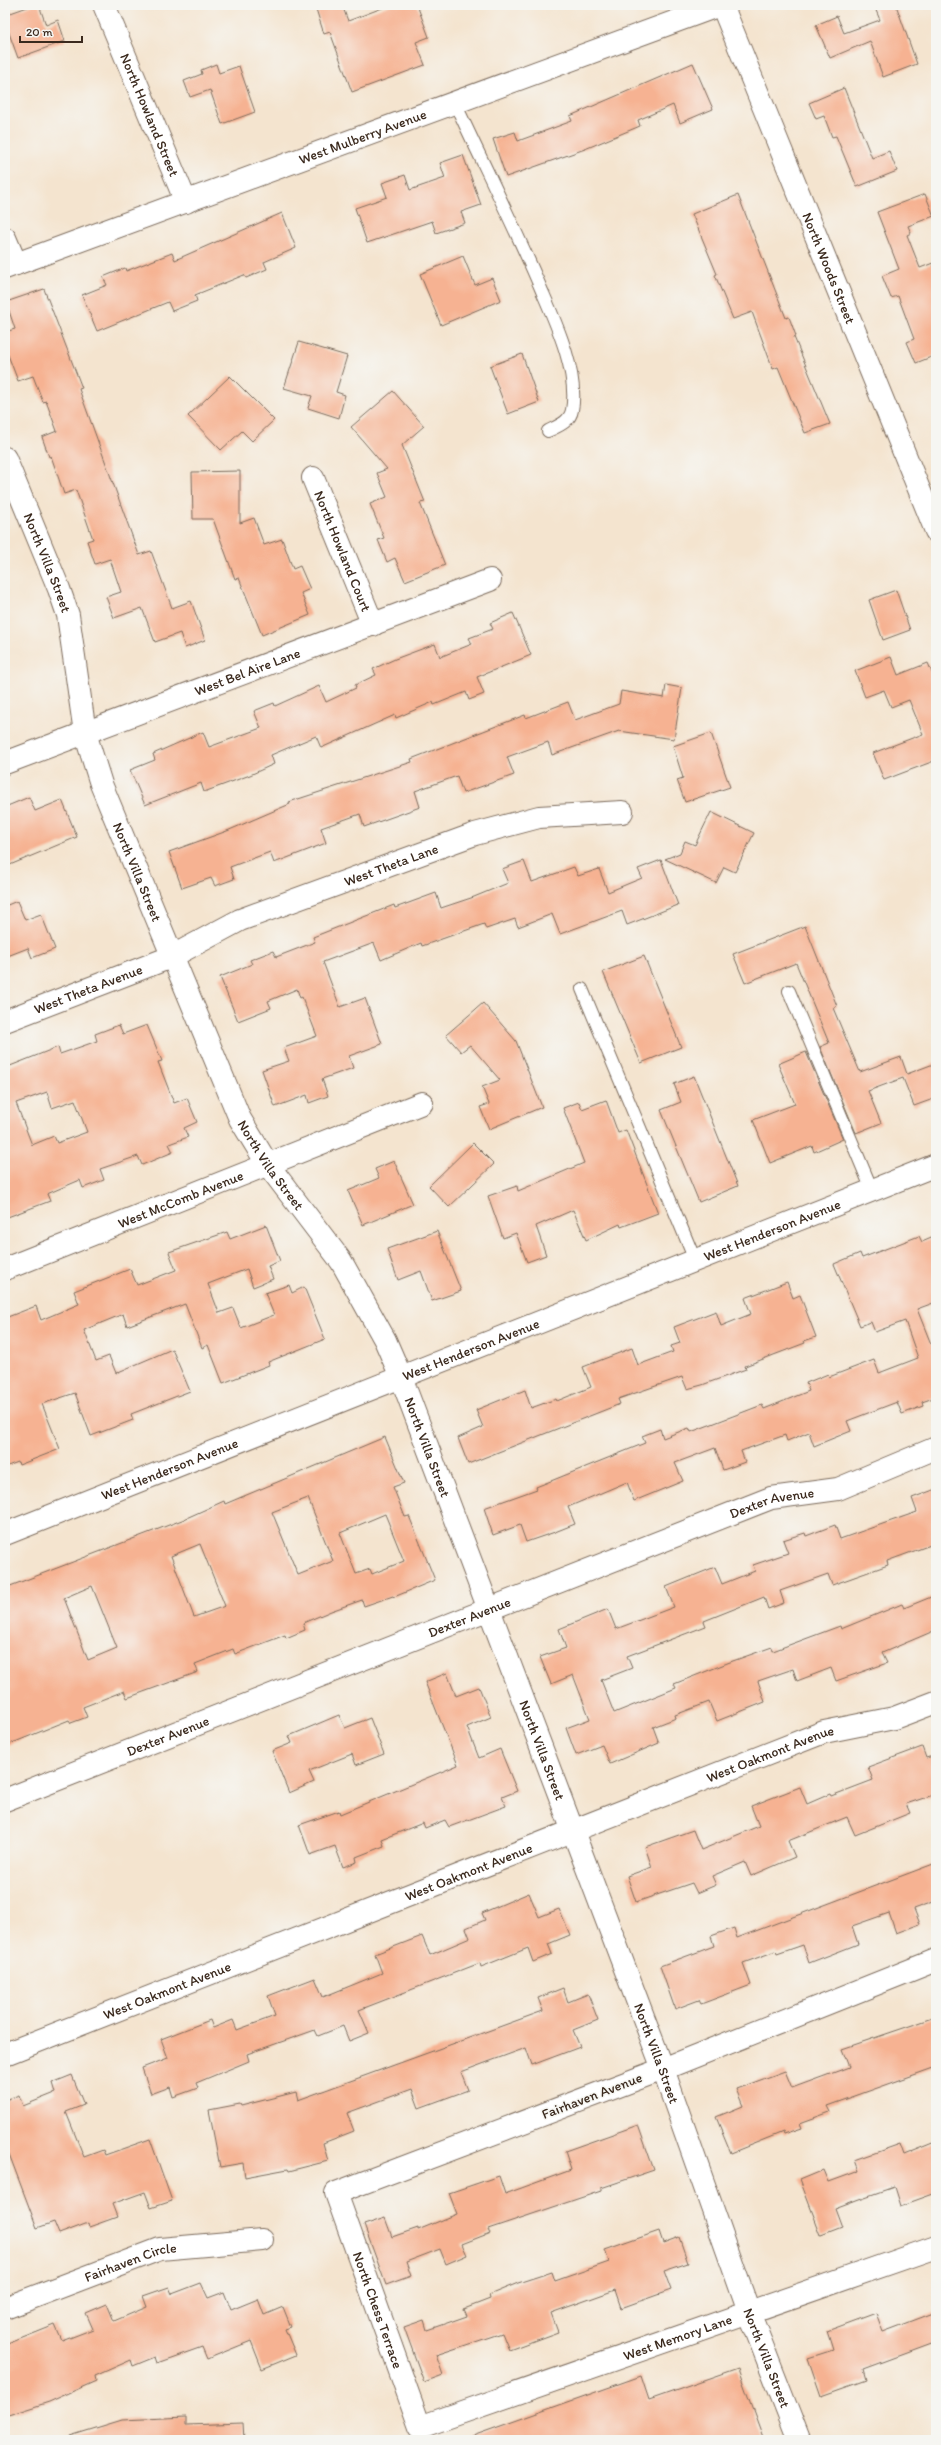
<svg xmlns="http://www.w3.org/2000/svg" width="941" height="2445" font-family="Itim,sans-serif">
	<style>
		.building { fill: #f6b292; fill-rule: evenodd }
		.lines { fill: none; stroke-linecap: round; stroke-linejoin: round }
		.service-casing { stroke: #7c6b5c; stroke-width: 14 }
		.minor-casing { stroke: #7c6b5c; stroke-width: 24 }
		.tertiary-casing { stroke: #7c6b5c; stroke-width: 24 }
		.secondary-casing { stroke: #7c6b5c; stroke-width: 24 }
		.service { stroke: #fff; stroke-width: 12 }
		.minor { stroke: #fff; stroke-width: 22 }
		.tertiary { stroke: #fff; stroke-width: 22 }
		.secondary { stroke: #fff; stroke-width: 22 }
		.labels { text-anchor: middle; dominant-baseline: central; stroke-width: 3; stroke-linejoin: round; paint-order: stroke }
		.street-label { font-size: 14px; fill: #3b2a1e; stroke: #f6f6f2 }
	</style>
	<rect width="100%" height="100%" fill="#f6f6f2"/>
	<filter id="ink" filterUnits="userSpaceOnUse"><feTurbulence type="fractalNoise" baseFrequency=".025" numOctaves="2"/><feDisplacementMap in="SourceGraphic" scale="8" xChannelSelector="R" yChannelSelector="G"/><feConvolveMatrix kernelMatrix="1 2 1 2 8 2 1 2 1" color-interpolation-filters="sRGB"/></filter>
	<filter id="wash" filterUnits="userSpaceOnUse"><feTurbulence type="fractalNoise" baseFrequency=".012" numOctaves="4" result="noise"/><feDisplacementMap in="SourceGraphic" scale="16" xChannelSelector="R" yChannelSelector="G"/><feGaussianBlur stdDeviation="0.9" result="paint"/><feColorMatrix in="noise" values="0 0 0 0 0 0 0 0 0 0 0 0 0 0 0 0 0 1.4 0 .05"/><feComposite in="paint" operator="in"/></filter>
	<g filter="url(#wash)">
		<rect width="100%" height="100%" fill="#f4e4cf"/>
		<g id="blocks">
			<path class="building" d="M 33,5 L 39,5 L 46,25 L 58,20 L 65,41 L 18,58 L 5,22 L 5,15 Z
				M 328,5 L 342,5 L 348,21 L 390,5 L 417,5 L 429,37 L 416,42 L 425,65 L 352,92 L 330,32 L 324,34 L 316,9 Z
				M 884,5 L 896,5 L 917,64 L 883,77 L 870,41 L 830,58 L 816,25 L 837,16 L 844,33 L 880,20 L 875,8 Z
				M 693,63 L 713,109 L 680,123 L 673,105 L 638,120 L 640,126 L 585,149 L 506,177 L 493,139 L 515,132 L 518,141 L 572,121 L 570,116 Z
				M 216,64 L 219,73 L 239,66 L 255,112 L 222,124 L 210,90 L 190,97 L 184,81 L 202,74 L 201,70 Z
				M 844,88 L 872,158 L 889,151 L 897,171 L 857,187 L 836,136 L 832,137 L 824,116 L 816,119 L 809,103 Z
				M 463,155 L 481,205 L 461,212 L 465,223 L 436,233 L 432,221 L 367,243 L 355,208 L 387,197 L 382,183 L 405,175 L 410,190 L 445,178 L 440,163 Z
				M 925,194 L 934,216 L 908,226 L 911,233 L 907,235 L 920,268 L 933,263 L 936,272 L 936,355 L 916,363 L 907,342 L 914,339 L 898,296 L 891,298 L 882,276 L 899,269 L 877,212 Z
				M 738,195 L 786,318 L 789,317 L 796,336 L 794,337 L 830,424 L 805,433 L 778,367 L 773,369 L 752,312 L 733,319 L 715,275 L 717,274 L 692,214 Z
				M 282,213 L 296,248 L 264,262 L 267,269 L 246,278 L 244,275 L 195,295 L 197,301 L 172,311 L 168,302 L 97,331 L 82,295 L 107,285 L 103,277 L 125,268 L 126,271 L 172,253 L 175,260 Z
				M 463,256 L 475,285 L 492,278 L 501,300 L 441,325 L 420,274 Z
				M 44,289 L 82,388 L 79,389 L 139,555 L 151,551 L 172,608 L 191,601 L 205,640 L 185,648 L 180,633 L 155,642 L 142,608 L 114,618 L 106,597 L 121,592 L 110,559 L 95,564 L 87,541 L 93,539 L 76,490 L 64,494 L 51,456 L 49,457 L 42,437 L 57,431 L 46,401 L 43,402 L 33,376 L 18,381 L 8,355 L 5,356 L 5,332 L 15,329 L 6,302 Z
				M 299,342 L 347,356 L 336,392 L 345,395 L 339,418 L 308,408 L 312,396 L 284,388 Z
				M 522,354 L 539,402 L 508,414 L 490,366 Z
				M 230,376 L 274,420 L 252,441 L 242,431 L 221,450 L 188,416 Z
				M 393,391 L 424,426 L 402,445 L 425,502 L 420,503 L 445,565 L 405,581 L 395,558 L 387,562 L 378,540 L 384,538 L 370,504 L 387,497 L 377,473 L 387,469 L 351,427 Z
				M 240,471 L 240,523 L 254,518 L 264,545 L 282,539 L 293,569 L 300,566 L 310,589 L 301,593 L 310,615 L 262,635 L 239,578 L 235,579 L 213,519 L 193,519 L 192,472 Z
				M 896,590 L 910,630 L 883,640 L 869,600 Z
				M 513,613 L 531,655 L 477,677 L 484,694 L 469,700 L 466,692 L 434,705 L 433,702 L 396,718 L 395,715 L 321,748 L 316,736 L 271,755 L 274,764 L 250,775 L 204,792 L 201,783 L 145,805 L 130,770 L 155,760 L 153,754 L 203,732 L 209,747 L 261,728 L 254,711 L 274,703 L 275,706 L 319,686 L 326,702 L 356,688 L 355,685 L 376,675 L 373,669 L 395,659 L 435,644 L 440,657 L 472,644 L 469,638 L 493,629 L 490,623 Z
				M 891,657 L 898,675 L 928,663 L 936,682 L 936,765 L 934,761 L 884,780 L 873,753 L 923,734 L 909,700 L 891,707 L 884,690 L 865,697 L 855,671 Z
				M 666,685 L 682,688 L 674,739 L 619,731 L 552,755 L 548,742 L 507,757 L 514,775 L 463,793 L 457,776 L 415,791 L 420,807 L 364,827 L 360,814 L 321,828 L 326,843 L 274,863 L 270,852 L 230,867 L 234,879 L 215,886 L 211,878 L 182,888 L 169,852 L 227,831 L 290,804 L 289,802 L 412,762 L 411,759 L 525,715 L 526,718 L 568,702 L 575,720 L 619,704 L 621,691 L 664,698 Z
				M 711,733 L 730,787 L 685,802 L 677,780 L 683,778 L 673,746 Z
				M 29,797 L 35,811 L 62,800 L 77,837 L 5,867 L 5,807 Z
				M 711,812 L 754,833 L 735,872 L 724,867 L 716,883 L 665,859 L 680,853 L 685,841 L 695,845 Z
				M 661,860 L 678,905 L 627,925 L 622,911 L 560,934 L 552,914 L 518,927 L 515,919 L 486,929 L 484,924 L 422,946 L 421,943 L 381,960 L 374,943 L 323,962 L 340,1007 L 365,998 L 382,1044 L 349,1056 L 353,1068 L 322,1079 L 328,1096 L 309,1103 L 307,1095 L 275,1107 L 262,1070 L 289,1061 L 284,1048 L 317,1036 L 302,997 L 300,998 L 297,989 L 268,1001 L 271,1008 L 238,1021 L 220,977 L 252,964 L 250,960 L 273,951 L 276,957 L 315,942 L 313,937 L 394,905 L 395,908 L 436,893 L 441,908 L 474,897 L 508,883 L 502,869 L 524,861 L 532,882 L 574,867 L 578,876 L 599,869 L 608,892 L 642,878 L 638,869 Z
				M 17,901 L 25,920 L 41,914 L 55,949 L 32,958 L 28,948 L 5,957 L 5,906 Z
				M 805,926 L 837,1006 L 833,1008 L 860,1072 L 901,1057 L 907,1074 L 936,1063 L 936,1098 L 914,1106 L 903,1078 L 868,1091 L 881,1123 L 856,1133 L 820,1047 L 829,1043 L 796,963 L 745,983 L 733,954 Z
				M 644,956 L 681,1047 L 641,1063 L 603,972 Z
				M 483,1003 L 516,1041 L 542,1107 L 489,1129 L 480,1107 L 489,1104 L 482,1087 L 500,1080 L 470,1045 L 461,1052 L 446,1035 Z
				M 119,1025 L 123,1034 L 147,1025 L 162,1061 L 158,1062 L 174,1103 L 187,1098 L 197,1122 L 184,1128 L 188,1137 L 169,1144 L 173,1152 L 142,1165 L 138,1156 L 100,1169 L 104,1180 L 83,1188 L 80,1180 L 47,1194 L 50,1201 L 5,1218 L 5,1068 L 58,1047 L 60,1054 L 97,1041 L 95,1034 ZM 47,1092 L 52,1108 L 75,1100 L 87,1132 L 57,1143 L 54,1136 L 32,1145 L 16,1103 Z
				M 806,1052 L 843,1139 L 814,1152 L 812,1146 L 770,1163 L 753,1120 L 795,1104 L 778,1064 Z
				M 694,1076 L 738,1186 L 699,1202 L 661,1110 L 681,1102 L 674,1084 Z
				M 606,1100 L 618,1133 L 626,1130 L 658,1213 L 621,1227 L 620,1224 L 586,1240 L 573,1210 L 536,1226 L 546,1255 L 527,1262 L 516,1233 L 503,1238 L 488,1196 L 517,1186 L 518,1191 L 584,1163 L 563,1108 L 579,1102 L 582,1109 Z
				M 473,1143 L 494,1164 L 449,1207 L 429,1186 Z
				M 394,1161 L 413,1204 L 363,1225 L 348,1191 L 379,1178 L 375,1169 Z
				M 266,1225 L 280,1261 L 268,1266 L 273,1279 L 253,1287 L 247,1269 L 208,1284 L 219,1313 L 233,1308 L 241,1328 L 274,1315 L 265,1293 L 289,1285 L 292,1293 L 304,1287 L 325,1339 L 268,1362 L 269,1365 L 223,1383 L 208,1345 L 202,1348 L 185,1304 L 127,1326 L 123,1314 L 84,1330 L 96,1361 L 109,1356 L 116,1373 L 172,1349 L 190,1391 L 131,1414 L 133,1420 L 91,1436 L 75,1393 L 42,1404 L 60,1449 L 19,1465 L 18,1462 L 5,1467 L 5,1318 L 36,1306 L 41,1320 L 79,1304 L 74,1291 L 130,1269 L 137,1285 L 176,1270 L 169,1252 L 227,1232 L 230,1239 Z
				M 437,1231 L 461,1291 L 432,1301 L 421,1271 L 398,1280 L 387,1249 Z
				M 919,1236 L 922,1242 L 936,1236 L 936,1302 L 917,1309 L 931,1344 L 936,1342 L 936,1397 L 922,1402 L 923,1406 L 902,1414 L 897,1402 L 847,1421 L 851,1431 L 814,1446 L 809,1432 L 787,1441 L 785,1435 L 741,1451 L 745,1462 L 723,1470 L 715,1448 L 675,1463 L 683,1481 L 634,1501 L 627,1482 L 568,1507 L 575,1524 L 555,1532 L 526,1542 L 520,1525 L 493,1535 L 484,1508 L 537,1489 L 536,1487 L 645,1443 L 642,1436 L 660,1429 L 663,1438 L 689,1428 L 691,1432 L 762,1405 L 764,1409 L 809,1391 L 806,1383 L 828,1374 L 829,1377 L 874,1360 L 879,1373 L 918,1358 L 905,1321 L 875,1332 L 871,1322 L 860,1326 L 834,1264 L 860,1253 L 862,1258 Z
				M 787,1282 L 793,1298 L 800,1295 L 816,1337 L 804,1341 L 805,1343 L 745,1366 L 746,1369 L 702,1385 L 687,1389 L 682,1377 L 618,1399 L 620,1404 L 468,1464 L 458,1438 L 483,1427 L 476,1410 L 525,1390 L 531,1408 L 556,1399 L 557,1401 L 591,1387 L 583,1367 L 632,1348 L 638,1365 L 673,1352 L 671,1346 L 680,1343 L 674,1327 L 716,1311 L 721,1326 L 751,1314 L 745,1298 Z
				M 385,1437 L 404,1483 L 393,1487 L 405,1517 L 409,1516 L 435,1580 L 394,1597 L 393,1596 L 364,1606 L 362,1600 L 331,1611 L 303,1623 L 305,1630 L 286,1638 L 285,1635 L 235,1654 L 233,1649 L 195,1664 L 198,1672 L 127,1698 L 124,1691 L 83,1707 L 87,1717 L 71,1723 L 69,1720 L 5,1746 L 5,1588 L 182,1520 L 224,1501 L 225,1504 ZM 308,1498 L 333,1561 L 298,1575 L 272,1512 ZM 385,1514 L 404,1561 L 372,1574 L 370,1569 L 356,1574 L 340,1533 ZM 200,1544 L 225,1606 L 194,1617 L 171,1556 ZM 92,1586 L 117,1648 L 88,1660 L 64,1598 Z
				M 936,1489 L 936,1543 L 887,1561 L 888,1565 L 832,1585 L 828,1574 L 780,1591 L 784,1603 L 768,1609 L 764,1597 L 704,1621 L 706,1626 L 627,1656 L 632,1668 L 601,1680 L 614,1713 L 676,1688 L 674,1684 L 730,1662 L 772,1647 L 773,1651 L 840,1626 L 841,1629 L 902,1604 L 904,1608 L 936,1595 L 936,1630 L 882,1653 L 887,1663 L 836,1681 L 831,1668 L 797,1681 L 793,1669 L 758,1681 L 765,1702 L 717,1721 L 709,1702 L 675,1715 L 676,1718 L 653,1727 L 659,1743 L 610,1764 L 602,1745 L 576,1755 L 566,1728 L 590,1719 L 573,1675 L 551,1684 L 540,1657 L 566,1648 L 559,1629 L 608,1609 L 616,1629 L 674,1607 L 666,1587 L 715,1567 L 722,1584 L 755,1571 L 753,1565 L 788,1553 L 783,1540 L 805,1533 L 806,1536 L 835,1525 L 840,1539 L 874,1527 L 917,1512 L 912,1498 Z
				M 447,1673 L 456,1696 L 479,1687 L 491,1717 L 467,1727 L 479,1758 L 500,1749 L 517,1791 L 502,1797 L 506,1806 L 449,1827 L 445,1820 L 425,1828 L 423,1823 L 382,1839 L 384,1846 L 356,1857 L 357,1862 L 343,1867 L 335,1846 L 310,1855 L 299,1825 L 339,1811 L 340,1814 L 458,1765 L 425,1682 Z
				M 339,1715 L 345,1728 L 370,1718 L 384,1754 L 356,1765 L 352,1754 L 309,1771 L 314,1782 L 289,1793 L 272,1751 L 292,1743 L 289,1736 Z
				M 922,1747 L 926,1758 L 936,1755 L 936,1794 L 906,1804 L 910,1813 L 855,1835 L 847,1817 L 788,1841 L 795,1857 L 751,1876 L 745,1862 L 712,1876 L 716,1885 L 697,1893 L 692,1883 L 636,1902 L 627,1876 L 652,1867 L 645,1847 L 693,1830 L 701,1850 L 759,1826 L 751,1806 L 800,1787 L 807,1804 L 830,1794 L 831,1796 L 873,1780 L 868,1767 Z
				M 936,1863 L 936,1901 L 914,1909 L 920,1924 L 896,1933 L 889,1913 L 852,1926 L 858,1944 L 809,1963 L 803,1945 L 777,1954 L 776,1951 L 743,1963 L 751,1985 L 701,2004 L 699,2000 L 675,2009 L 660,1966 L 714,1946 L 711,1936 L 734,1928 L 737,1938 Z
				M 529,1893 L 539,1917 L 559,1909 L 570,1935 L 548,1944 L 552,1954 L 533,1962 L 528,1948 L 481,1967 L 480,1963 L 359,2010 L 369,2033 L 349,2041 L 343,2026 L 318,2036 L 315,2030 L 247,2054 L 249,2061 L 196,2083 L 198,2088 L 173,2097 L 170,2087 L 151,2094 L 142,2068 L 168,2058 L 161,2039 L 210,2020 L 213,2028 L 233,2020 L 237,2030 L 275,2016 L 268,1996 L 315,1978 L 323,1997 L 382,1973 L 375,1954 L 422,1936 L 430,1955 L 470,1938 L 466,1928 L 485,1920 L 482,1913 Z
				M 563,1988 L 568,2002 L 588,1994 L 598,2020 L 573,2030 L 580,2047 L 532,2065 L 526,2048 L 485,2063 L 461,2072 L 468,2090 L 419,2108 L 412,2089 L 347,2113 L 354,2131 L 323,2143 L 328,2161 L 289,2171 L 288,2169 L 245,2177 L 243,2163 L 220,2167 L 209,2110 L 240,2104 L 241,2106 L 296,2092 L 298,2100 L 543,2011 L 538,1998 Z
				M 936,2017 L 936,2067 L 827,2106 L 830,2112 L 800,2123 L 802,2128 L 784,2134 L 783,2132 L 731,2153 L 716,2117 L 743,2106 L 736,2089 L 785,2071 L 792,2088 L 849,2067 L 842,2049 Z
				M 72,2075 L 84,2105 L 66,2112 L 84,2157 L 103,2150 L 105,2155 L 150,2139 L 172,2201 L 151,2208 L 145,2192 L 112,2204 L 117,2217 L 89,2227 L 88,2223 L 59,2234 L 54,2222 L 37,2228 L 9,2154 L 5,2156 L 5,2100 L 19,2095 L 23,2106 L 55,2093 L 52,2083 Z
				M 638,2125 L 654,2170 L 601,2188 L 601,2191 L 488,2229 L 490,2233 L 462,2244 L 467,2255 L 446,2264 L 440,2249 L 406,2262 L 411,2276 L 386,2285 L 364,2225 L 385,2218 L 392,2237 L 418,2228 L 418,2230 L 457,2214 L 449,2193 L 499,2176 L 505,2194 L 571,2170 L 565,2151 Z
				M 936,2142 L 936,2193 L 900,2206 L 894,2187 L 859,2199 L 835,2208 L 842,2227 L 821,2235 L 800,2180 L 824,2170 L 829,2182 L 859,2171 L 855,2160 L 900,2144 L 904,2155 Z
				M 659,2231 L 663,2243 L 679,2237 L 688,2263 L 664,2271 L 671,2290 L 621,2308 L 615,2290 L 551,2313 L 558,2332 L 509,2350 L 502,2333 L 436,2355 L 443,2375 L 424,2382 L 404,2327 L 424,2320 L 427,2330 L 467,2316 L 464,2309 L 490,2299 L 489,2295 L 518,2283 L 552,2272 L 555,2281 L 609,2262 L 605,2250 Z
				M 201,2283 L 208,2298 L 224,2292 L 231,2310 L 258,2299 L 264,2315 L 283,2307 L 291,2327 L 285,2329 L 296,2355 L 262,2369 L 251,2341 L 207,2359 L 202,2347 L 157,2363 L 155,2357 L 133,2366 L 131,2360 L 95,2376 L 96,2381 L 49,2402 L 5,2416 L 5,2345 L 55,2325 L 62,2341 L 93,2329 L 86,2313 L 107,2304 L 114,2321 L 147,2307 L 143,2296 L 169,2287 L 172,2294 Z
				M 936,2312 L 936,2342 L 863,2369 L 866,2380 L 821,2396 L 808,2358 L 833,2350 L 827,2331 L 876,2313 L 883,2332 Z
				M 738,2369 L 764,2440 L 468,2440 L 467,2438 L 641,2376 L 649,2400 Z
				M 186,2417 L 186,2425 L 243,2423 L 244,2440 L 71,2440 L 70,2436 L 122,2420 Z"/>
		</g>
	</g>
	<g filter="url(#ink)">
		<use href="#blocks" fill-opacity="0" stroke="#7c6b5c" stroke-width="1"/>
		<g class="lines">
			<g class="service-casing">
				<path id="service" d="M 455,103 C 484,166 515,227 542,291 C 556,323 579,374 572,410 C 570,422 558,426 548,431
					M 582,989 L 695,1260
					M 789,991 L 872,1190"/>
			</g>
			<g class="minor-casing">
				<g id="minor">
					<path id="s1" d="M 104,5 L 186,202"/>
					<path id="s2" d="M 722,5 L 936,531"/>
					<path d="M 5,238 L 16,264"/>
					<path id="s3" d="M 5,268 L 720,5"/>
					<path id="s4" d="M 5,458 L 59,589 L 68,615 L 85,733 L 101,784 L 240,1119 L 268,1165 L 341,1261 L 385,1340 L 401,1377"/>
					<path id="s5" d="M 313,478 L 373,625"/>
					<path id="s6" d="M 5,763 L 490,580"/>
					<path id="s7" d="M 5,1021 L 171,957 L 240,920 L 475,834 L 539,817 L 622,812"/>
					<path id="s8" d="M 5,1269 L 422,1103"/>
					<path id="s9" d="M 5,1800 L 771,1498 L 838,1489 L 936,1448"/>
					<path id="s10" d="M 936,1960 L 663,2069 L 336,2193 L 420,2427 L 936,2247"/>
					<path id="s11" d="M 5,2054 L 824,1732 L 894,1718 L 936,1702"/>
					<path id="s12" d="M 5,2308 L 160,2249 L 262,2240"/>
				</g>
			</g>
			<g class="tertiary-casing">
				<g id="tertiary">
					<path id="s13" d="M 401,1377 L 663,2069 L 749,2312 L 799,2440"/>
				</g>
			</g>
			<g class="secondary-casing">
				<g id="secondary">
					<path id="s14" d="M 5,1534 L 936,1165"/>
				</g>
			</g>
			<use href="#service" class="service"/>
			<use href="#minor" class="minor"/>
			<use href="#tertiary" class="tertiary"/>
			<use href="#secondary" class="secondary"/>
		</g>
	</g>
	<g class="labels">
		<g class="street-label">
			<text stroke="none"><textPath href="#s1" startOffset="119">North Howland Street</textPath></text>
			<text stroke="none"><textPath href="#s3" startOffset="381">West Mulberry Avenue</textPath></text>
			<text stroke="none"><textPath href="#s2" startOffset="284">North Woods Street</textPath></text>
			<text stroke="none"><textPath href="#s5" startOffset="79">North Howland Court</textPath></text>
			<text stroke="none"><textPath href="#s4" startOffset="113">North Villa Street</textPath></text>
			<text stroke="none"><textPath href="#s6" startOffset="259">West Bel Aire Lane</textPath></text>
			<text stroke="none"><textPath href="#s7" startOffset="417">West Theta Lane</textPath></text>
			<text stroke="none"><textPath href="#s4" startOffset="437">North Villa Street</textPath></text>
			<text stroke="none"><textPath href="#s7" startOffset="89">West Theta Avenue</textPath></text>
			<text stroke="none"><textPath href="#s4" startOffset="760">North Villa Street</textPath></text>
			<text stroke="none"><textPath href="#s8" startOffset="189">West McComb Avenue</textPath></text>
			<text stroke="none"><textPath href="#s14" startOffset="825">West Henderson Avenue</textPath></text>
			<text stroke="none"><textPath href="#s14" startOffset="501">West Henderson Avenue</textPath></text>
			<text stroke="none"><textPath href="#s13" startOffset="75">North Villa Street</textPath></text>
			<text stroke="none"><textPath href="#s14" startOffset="177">West Henderson Avenue</textPath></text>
			<text stroke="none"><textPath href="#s9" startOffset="823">Dexter Avenue</textPath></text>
			<text stroke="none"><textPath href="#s9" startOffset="499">Dexter Avenue</textPath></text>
			<text stroke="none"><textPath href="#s9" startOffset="175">Dexter Avenue</textPath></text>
			<text stroke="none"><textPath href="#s13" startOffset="399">North Villa Street</textPath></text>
			<text stroke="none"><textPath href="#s11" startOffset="822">West Oakmont Avenue</textPath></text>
			<text stroke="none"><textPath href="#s11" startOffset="498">West Oakmont Avenue</textPath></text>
			<text stroke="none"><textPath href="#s11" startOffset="174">West Oakmont Avenue</textPath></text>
			<text stroke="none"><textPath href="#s13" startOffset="723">North Villa Street</textPath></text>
			<text transform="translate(592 2096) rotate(-21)">Fairhaven Avenue</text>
			<text stroke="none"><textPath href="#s12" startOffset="134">Fairhaven Circle</textPath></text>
			<text stroke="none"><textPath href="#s10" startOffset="768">North Chess Terrace</textPath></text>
			<text stroke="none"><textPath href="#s10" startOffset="1165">West Memory Lane</textPath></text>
			<text stroke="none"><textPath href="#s13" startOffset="1047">North Villa Street</textPath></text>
		</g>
	</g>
	<rect width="941" height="2445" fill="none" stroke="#f6f6f2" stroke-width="20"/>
	<path d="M20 36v6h62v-6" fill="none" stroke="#3b2a1e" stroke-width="2"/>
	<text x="26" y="36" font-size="12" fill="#3b2a1e" stroke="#f6f6f2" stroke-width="3" paint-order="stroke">20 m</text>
</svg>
